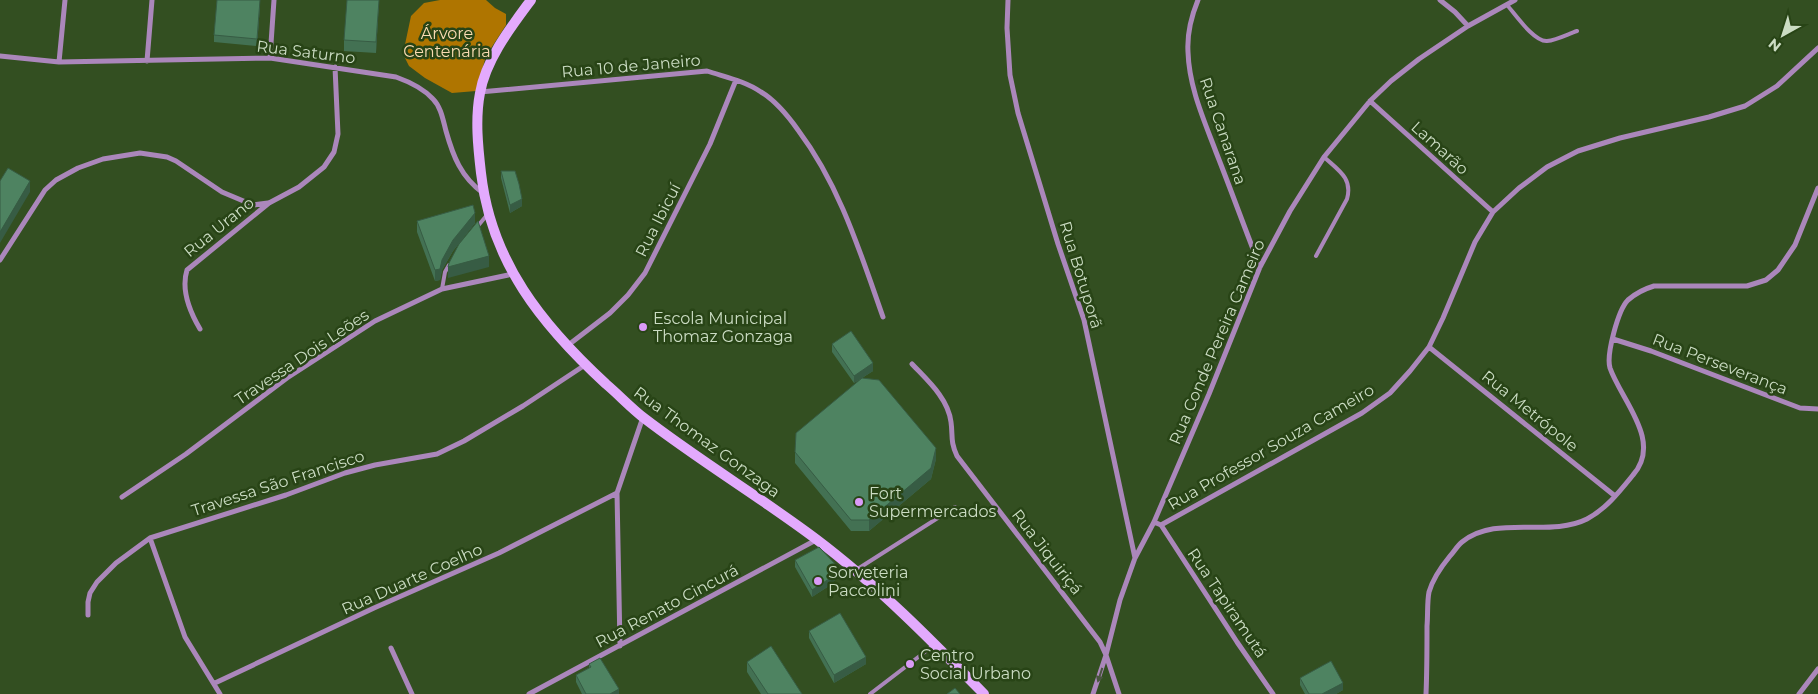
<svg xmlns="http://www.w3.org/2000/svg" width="1818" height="694" font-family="Montserrat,sans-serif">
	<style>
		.forest { fill: #af7500 }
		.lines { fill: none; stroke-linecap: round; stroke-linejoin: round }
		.service { stroke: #ab87bb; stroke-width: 4 }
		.minor { stroke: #ab87bb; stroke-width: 5 }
		.secondary { stroke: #e3aafd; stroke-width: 10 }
		.wall { fill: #437153 }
		.shaded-wall { fill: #375c44 }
		.building { fill: #4e8361; stroke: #375c44 }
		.oneway { fill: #49553f }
		.poi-dot { fill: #da9af7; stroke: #284416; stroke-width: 2 }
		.labels { text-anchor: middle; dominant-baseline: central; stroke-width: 5; stroke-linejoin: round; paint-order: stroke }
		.park-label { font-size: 16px; fill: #fadbb2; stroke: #284416 }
		.street-label { font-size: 16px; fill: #cbdcc3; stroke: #284416 }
		.poi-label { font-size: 16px; fill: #cbdcc3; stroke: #284416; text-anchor: start }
	</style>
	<rect width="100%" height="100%" fill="#334f21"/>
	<path class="forest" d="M 440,0 L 486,0 L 495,8 L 506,14 L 506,25 L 486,56 L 476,91 L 452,93 L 425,78 L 409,66 L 403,54 L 411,16 L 424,3 Z"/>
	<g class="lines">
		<path class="service" d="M 1507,5 C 1515,14 1534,42 1547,41 C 1557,40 1568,34 1577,31
			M 477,227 L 487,215
			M 1316,256 L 1347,199 C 1353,178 1338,170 1324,157
			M 442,289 L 445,272 L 449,265
			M 856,570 L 955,507
			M 870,694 L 934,645"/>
		<path class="minor" d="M 1008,0 L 1007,28 L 1010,75 L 1018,113 L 1058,244 L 1084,320 L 1135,558
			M 1198,0 C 1191,17 1187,35 1188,52 C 1189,87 1204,120 1216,152 C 1231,190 1245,229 1260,267
			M 1440,0 L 1455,12 L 1468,26
			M 0,56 L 59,62 L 270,58 L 396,77 C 410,82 423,88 433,99 C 441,107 443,120 446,131 C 453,156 461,177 483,193
			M 270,58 L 274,0
			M 147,61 L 152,0
			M 59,62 L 65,0
			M 480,92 L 707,71 C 725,77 745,81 761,92 C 776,101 788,116 798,130 C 840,186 860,252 883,317
			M 1370,101 L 1493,212
			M 0,260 L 45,190 L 56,180 L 78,168 L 103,159 L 140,153 L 167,157 L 176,161 L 222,192 L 253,205 L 268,203
			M 200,329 C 190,312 181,289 187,270 L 269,203 L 299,187 L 324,167 L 334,152 L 338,134 L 335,67
			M 1613,339 L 1651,351 L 1800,408 L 1818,409
			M 567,346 L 610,313 L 628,295 L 645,273 L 710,144 L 736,80
			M 1429,347 L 1615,496
			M 912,364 C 927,380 948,398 951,422 C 953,436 950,441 957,456 L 1100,642 L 1106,655 L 1119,694
			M 122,497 L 186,454 L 287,378 L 375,321 L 442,289 L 513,274
			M 1154,522 L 1161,525 L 1362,413 L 1390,393 L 1410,371 L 1429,347 L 1443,318 L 1475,242 L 1493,212 L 1519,188 L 1547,167 L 1578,151 L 1620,138 L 1709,117 L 1745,106 L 1777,86 L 1818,48
			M 1161,525 L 1237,642 L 1273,694
			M 150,538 L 185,637 L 220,694
			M 88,615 L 88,602 L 90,593 L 97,582 L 116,563 L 150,538 L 286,495 L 345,473 L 375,465 L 437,454 L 464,441 L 523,406 L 585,365
			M 620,646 L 617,493 L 643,417
			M 391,648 L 412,694
			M 215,683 L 374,608 L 499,553 L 617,493
			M 529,694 L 816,540
			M 1093,694 L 1106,655 L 1120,600 L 1135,558 L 1154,522 L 1209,394 L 1260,267 L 1290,211 L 1324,157 L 1370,101 L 1391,81 L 1419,59 L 1468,26 L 1515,0
			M 1426,694 C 1427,671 1427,649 1427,626 C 1428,615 1427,602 1429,592 C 1433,578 1441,567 1450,556 C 1454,552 1457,546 1462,542 C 1496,514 1549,538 1587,519 C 1606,509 1620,491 1633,475 C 1663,441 1621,400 1610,368 C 1606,355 1618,310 1628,300 C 1636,293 1644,289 1654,286 L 1747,286 L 1766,280 L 1778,270 L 1795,245 L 1818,188
			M 1799,694 L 1818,669"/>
		<path class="secondary" d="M 531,0 C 511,27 486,59 480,93 C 475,119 478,147 481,173 C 491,262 542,325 606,384 C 619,395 631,408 644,418 C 700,461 760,497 816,539 C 877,585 931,640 984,694"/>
	</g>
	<path class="wall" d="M 379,0 L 376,53 L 344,51 L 344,40 Z
		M 260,5 L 257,46 L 214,42 L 214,35 Z
		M 501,171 L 522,206 L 510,213 L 501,178 Z
		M 417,221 L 475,223 L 453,251 L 442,270 L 440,280 L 435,281 L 417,232 Z
		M 832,344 L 873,371 L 862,378 L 936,459 L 931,479 L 869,531 L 851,531 L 795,463 L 795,452 L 861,379 L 854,383 L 832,352 Z
		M 795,560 L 839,576 L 829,586 L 812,597 L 795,567 Z
		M 809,631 L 866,664 L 834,683 L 809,638 Z
		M 747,662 L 802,694 L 761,694 L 747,672 Z
		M 589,664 L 619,694 L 582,694 L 576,682 L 576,675 L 589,668 Z
		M 1300,678 L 1343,690 L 1336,694 L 1305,694 L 1300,685 Z"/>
	<path class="shaded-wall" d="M 260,0 L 260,5 L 257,46 L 257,39 Z
		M 379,0 L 376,53 L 376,42 Z
		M 30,181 L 30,192 L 0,243 L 0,232 Z
		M 522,199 L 522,206 L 510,213 L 510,205 Z
		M 475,213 L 475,223 L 453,251 L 442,270 L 440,280 L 435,281 L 435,270 L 453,240 Z
		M 489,256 L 489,267 L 448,278 L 448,267 Z
		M 873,363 L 873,371 L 854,383 L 854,376 Z
		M 936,448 L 936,459 L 931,479 L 869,531 L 869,520 Z
		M 839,568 L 839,576 L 829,586 L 812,597 L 812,590 Z
		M 866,657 L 866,664 L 834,683 L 834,675 Z
		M 1343,683 L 1343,690 L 1336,694 L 1322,694 Z
		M 619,689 L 619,694 L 610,694 Z"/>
	<path class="building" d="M 217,0 L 260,0 L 257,39 L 214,35 Z
		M 347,0 L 379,0 L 376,42 L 344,40 Z
		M 8,168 L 30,181 L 0,232 L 0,181 Z
		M 501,171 L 515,171 L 519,184 L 522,199 L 510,205 Z
		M 473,205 L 475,213 L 453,240 L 442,260 L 440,269 L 435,270 L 417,221 Z
		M 478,221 L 489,256 L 448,267 L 449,263 L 459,244 Z
		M 851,331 L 873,363 L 854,376 L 832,344 Z
		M 862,378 L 879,380 L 936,448 L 931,468 L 869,520 L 851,520 L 795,452 L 796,433 Z
		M 819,547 L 839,568 L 829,579 L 812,590 L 795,560 Z
		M 840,613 L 866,657 L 834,675 L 809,631 Z
		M 771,646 L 802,694 L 768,694 L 747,662 Z
		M 600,658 L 619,689 L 610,694 L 586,694 L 576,675 L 591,667 L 589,664 Z
		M 1331,661 L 1343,683 L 1322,694 L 1309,694 L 1300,678 Z
		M 955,688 L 960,694 L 947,694 Z"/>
	<defs><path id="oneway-solid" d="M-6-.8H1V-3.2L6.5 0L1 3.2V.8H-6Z" transform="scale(1.25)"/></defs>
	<use class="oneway" href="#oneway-solid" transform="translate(1100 675) rotate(108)"/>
	<g class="poi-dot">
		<circle cx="643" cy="327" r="5"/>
		<circle cx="859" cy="502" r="5"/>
		<circle cx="818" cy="581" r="5"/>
		<circle cx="910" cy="664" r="5"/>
	</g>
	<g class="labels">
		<g class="park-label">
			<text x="447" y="33">Árvore<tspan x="447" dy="18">Centenária</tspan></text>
		</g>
		<g class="street-label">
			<text transform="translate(306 52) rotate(7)">Rua Saturno</text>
			<text transform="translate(631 66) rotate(-5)">Rua 10 de Janeiro</text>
			<text transform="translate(1223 131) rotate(71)">Rua Canarana</text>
			<text transform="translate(1440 148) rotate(42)">Lamarão</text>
			<text transform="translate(658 220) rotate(-63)">Rua Ibicuí</text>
			<text transform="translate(219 227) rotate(-39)">Rua Urano</text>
			<text transform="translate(1081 275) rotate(73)">Rua Botuporã</text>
			<text transform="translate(1217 342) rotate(-67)">Rua Conde Pereira Cameiro</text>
			<text transform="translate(302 357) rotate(-34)">Travessa Dois Leões</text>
			<text transform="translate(1720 364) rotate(21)">Rua Perseverança</text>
			<text transform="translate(1530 411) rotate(39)">Rua Metrópole</text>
			<text transform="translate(707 442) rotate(36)">Rua Thomaz Gonzaga</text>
			<text transform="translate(1271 447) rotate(-30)">Rua Professor Souza Cameiro</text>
			<text transform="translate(278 483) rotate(-18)">Travessa São Francisco</text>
			<text transform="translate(1047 552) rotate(52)">Rua Jiquiriçá</text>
			<text transform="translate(412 579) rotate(-24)">Rua Duarte Coelho</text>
			<text transform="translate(1227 603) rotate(56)">Rua Tapiramutá</text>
			<text transform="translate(667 606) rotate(-28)">Rua Renato Cincurá</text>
		</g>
		<g class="poi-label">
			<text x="653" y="318">Escola Municipal<tspan x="653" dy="18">Thomaz Gonzaga</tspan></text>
			<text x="869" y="493">Fort<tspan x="869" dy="18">Supermercados</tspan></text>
			<text x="828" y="572">Sorveteria<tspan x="828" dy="18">Paccolini</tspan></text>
			<text x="920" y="655">Centro<tspan x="920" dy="18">Social Urbano</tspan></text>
		</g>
	</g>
	<g transform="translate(1783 35) rotate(219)" stroke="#284416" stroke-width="4" paint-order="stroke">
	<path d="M0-4L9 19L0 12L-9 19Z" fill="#cbdcc3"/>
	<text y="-8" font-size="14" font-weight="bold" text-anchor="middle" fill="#cbdcc3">N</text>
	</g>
</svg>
